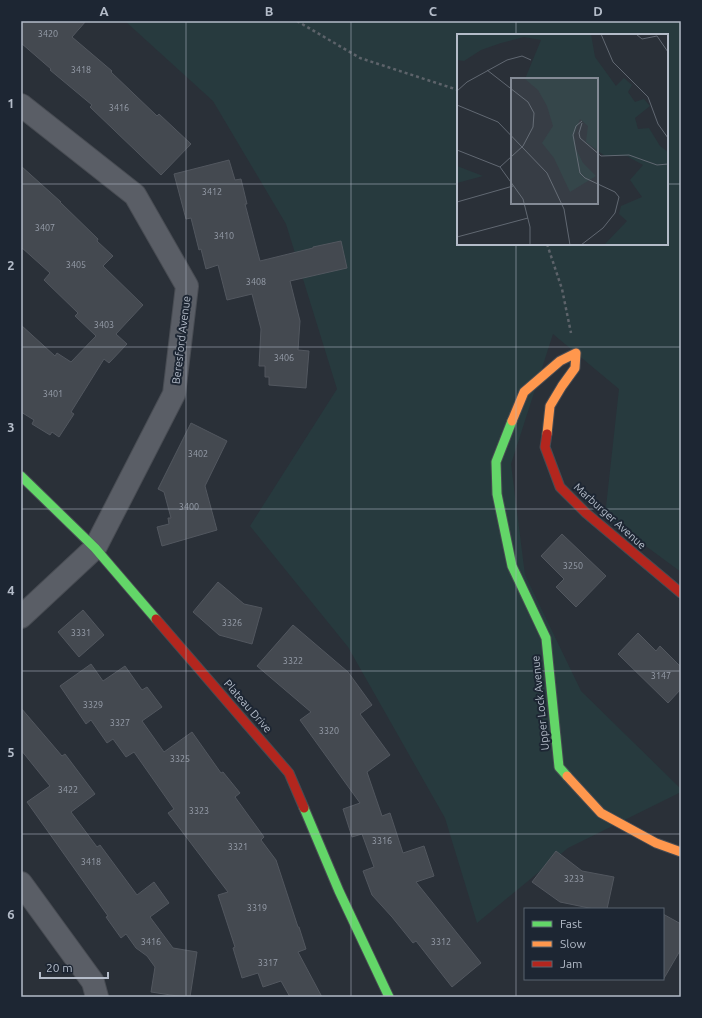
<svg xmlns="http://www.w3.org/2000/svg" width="702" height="1018" font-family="Ubuntu,sans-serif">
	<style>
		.green { fill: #273a3e; fill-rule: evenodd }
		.building { fill: #444950; stroke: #52575f }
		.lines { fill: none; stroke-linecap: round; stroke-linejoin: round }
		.street-casing { stroke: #484c53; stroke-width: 24 }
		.fast-casing { stroke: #484c53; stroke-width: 11 }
		.slow-casing { stroke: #484c53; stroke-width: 11 }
		.jam-casing { stroke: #484c53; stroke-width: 11 }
		.path { stroke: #5d636a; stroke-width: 2.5; stroke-dasharray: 3 3; stroke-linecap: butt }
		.street { stroke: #5a5e66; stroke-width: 22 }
		.fast { stroke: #63d668; stroke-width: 9 }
		.slow { stroke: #ff974d; stroke-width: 9 }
		.jam { stroke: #b3261e; stroke-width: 9 }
		.grid { fill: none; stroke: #b4bcc9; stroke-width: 1; stroke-opacity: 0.55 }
		.labels { text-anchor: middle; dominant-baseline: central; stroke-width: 4; stroke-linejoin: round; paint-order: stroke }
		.number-label { font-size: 9px; fill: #989fab }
		.street-label { font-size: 11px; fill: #b4bcc9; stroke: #1d2633 }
		.inset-road { fill: none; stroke: #616872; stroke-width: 1 }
		.view { fill: #848b96; fill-opacity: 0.15; stroke: #848b96; stroke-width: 2 }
		.inset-edge { fill: none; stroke: #b4bcc9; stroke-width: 2 }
		.neatline { fill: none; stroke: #b4bcc9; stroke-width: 1.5 }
		.grid-label { font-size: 13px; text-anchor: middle; font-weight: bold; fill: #b4bcc9 }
	</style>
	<rect width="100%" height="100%" fill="#2a3038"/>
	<path class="green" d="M 125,21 L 681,21 L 681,572 L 605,516 L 619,389 L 553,334 L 511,464 L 525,575 L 581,691 L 681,789 L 681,792 L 568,848 L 477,923 L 445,818 L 348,647 L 250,526 L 337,389 L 286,224 L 213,101 ZM 458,35 L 667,35 L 667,244 L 458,244 Z"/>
	<path class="building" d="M 21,21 L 86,21 L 72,37 L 112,71 L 111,72 L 157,116 L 159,114 L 191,144 L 161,175 L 90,107 L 92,105 L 50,70 L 51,69 L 21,43 Z
		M 229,160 L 235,180 L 241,179 L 247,204 L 245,204 L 260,261 L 313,248 L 313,247 L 341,241 L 347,268 L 290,281 L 300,321 L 298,350 L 309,351 L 306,388 L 269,385 L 269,377 L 265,377 L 265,366 L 259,366 L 261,329 L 252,294 L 227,300 L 218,265 L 206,269 L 201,249 L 199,250 L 191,218 L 186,219 L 174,174 Z
		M 21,166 L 61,202 L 60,202 L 98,239 L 97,241 L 113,256 L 103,266 L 143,305 L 116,334 L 127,344 L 109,363 L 104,359 L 71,412 L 74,414 L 59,437 L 52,432 L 50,435 L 32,424 L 34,420 L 21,412 L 21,325 L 55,356 L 57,353 L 71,362 L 96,336 L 75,316 L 78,313 L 44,280 L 50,273 L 21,247 Z
		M 191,423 L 227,441 L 205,486 L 217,530 L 162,546 L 157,527 L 169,524 L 168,518 L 171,518 L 164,492 L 158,489 Z
		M 562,534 L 606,576 L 576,607 L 556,587 L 564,579 L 541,556 Z
		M 218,582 L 244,604 L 262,608 L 252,644 L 219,635 L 193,612 Z
		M 83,610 L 104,635 L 79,657 L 58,632 Z
		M 293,625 L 348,672 L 372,705 L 360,714 L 390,755 L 367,772 L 382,816 L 390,813 L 403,853 L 424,846 L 434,876 L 416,882 L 481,963 L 452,987 L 416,941 L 413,943 L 392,917 L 372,895 L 363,871 L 374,867 L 362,834 L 352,837 L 343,809 L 360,803 L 300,720 L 311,712 L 257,666 Z
		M 638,633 L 656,651 L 660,646 L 681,667 L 681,689 L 668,703 L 618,654 Z
		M 91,664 L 103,681 L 125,666 L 142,690 L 147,687 L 162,707 L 142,721 L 164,752 L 192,732 L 221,773 L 223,772 L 240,793 L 235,797 L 264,837 L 261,840 L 276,860 L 298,927 L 299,927 L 306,949 L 298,952 L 322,997 L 290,997 L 281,981 L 263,987 L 258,973 L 242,978 L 233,948 L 235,947 L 218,895 L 228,892 L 168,813 L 174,809 L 134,752 L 126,757 L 113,739 L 107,743 L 91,720 L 86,724 L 60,686 Z
		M 21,708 L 62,756 L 65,754 L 95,794 L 71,812 L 97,847 L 100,845 L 137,895 L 154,882 L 169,903 L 150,917 L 173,948 L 197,952 L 190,997 L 184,997 L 151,992 L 155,967 L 147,956 L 136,948 L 126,934 L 121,938 L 106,917 L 108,916 L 27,802 L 50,786 L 21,750 Z
		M 556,851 L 582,871 L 614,877 L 607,909 L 594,909 L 560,902 L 532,882 Z
		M 663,914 L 681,924 L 681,949 L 663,980 Z"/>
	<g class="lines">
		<g class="street-casing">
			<path id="street" d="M 21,105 L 135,195 L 187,286 L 174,394 L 95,548 L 21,617
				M 21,883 L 93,982 L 97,997"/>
		</g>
		<g class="fast-casing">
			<path id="fast" d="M 512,421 L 496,462 L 497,494 L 512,566 L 546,638 L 559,767 L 567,776
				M 21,476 L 95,548 L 156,619
				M 304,808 L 339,891 L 389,997"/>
		</g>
		<g class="slow-casing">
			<path id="slow" d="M 512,421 L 524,392 L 560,361 L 576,353 L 575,368 L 562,386 L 550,406 L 547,434
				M 567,776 L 601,813 L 656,843 L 681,852"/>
		</g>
		<g class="jam-casing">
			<path id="jam" d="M 547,434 L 545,447 L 560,487 L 586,513 L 681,593
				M 156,619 L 289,773 L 304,808"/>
		</g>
		<path class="path" d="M 297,21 L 360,58 L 458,90
			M 547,244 L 562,289 L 571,333"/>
		<use href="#street" class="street"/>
		<use href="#fast" class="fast"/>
		<use href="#slow" class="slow"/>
		<use href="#jam" class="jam"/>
	</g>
	<path class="grid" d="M 186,21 L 186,997M 351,21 L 351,997M 516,21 L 516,35M 21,184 L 458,184M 667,184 L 681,184M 516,244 L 516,997M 21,347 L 681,347M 21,509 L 681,509M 21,671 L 681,671M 21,834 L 681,834"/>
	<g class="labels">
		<g class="number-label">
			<text x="48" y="34">3420</text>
			<text x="81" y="70">3418</text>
			<text x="119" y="108">3416</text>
			<text x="212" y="192">3412</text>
			<text x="45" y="228">3407</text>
			<text x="224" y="236">3410</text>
			<text x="76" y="265">3405</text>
			<text x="256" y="282">3408</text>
			<text x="104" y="325">3403</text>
			<text x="284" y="358">3406</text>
			<text x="53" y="394">3401</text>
			<text x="198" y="454">3402</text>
			<text x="189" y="507">3400</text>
			<text x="573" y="566">3250</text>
			<text x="232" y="623">3326</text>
			<text x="81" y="633">3331</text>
			<text x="293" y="661">3322</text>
			<text x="661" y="676">3147</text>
			<text x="93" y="705">3329</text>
			<text x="120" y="723">3327</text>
			<text x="329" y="731">3320</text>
			<text x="180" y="759">3325</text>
			<text x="68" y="790">3422</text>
			<text x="199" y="811">3323</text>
			<text x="382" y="841">3316</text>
			<text x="238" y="847">3321</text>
			<text x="91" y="862">3418</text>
			<text x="574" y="879">3233</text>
			<text x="257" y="908">3319</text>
			<text x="151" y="942">3416</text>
			<text x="441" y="942">3312</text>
			<text x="268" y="963">3317</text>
		</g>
		<g class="street-label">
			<text transform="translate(181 340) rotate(-83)">Beresford Avenue</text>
			<text transform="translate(610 516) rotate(42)">Marburger Avenue</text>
			<text transform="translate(540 703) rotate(-96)">Upper Lock Avenue</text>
			<text transform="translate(248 706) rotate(49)">Plateau Drive</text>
		</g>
	</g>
	<g transform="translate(457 34)">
		<rect width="211" height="211" fill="#2a3038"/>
		<path d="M 0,0 L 134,0 L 138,23 L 159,52 L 167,44 L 175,51 L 171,58 L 178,68 L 187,65 L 193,72 L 178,84 L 181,95 L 192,94 L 203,112 L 211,118 L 211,211 L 147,211 L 170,187 L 162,180 L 164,172 L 185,163 L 173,146 L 186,131 L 170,122 L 148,122 L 129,108 L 131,92 L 123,85 L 117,101 L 119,115 L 126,129 L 139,142 L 113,158 L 97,124 L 85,109 L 96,92 L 90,72 L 81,56 L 68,45 L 84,6 L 67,3 L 44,9 L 24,16 L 7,27 L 0,26 ZM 0,132 L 26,142 L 0,149 Z" fill="#273a3e"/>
		<path class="inset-road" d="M 144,0 L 156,28 L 191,63 L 201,90 L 211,104M 179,0 L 185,5 L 200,2 L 211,18M 30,36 L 71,68 L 77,79 L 76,93 L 66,112 L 43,133M 0,57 L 10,48 L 50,26 L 65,22 L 74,26M 0,71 L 41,88 L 90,139 L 107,175 L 113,211M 125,89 L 122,99 L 123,104 L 144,122 L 172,121 L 200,131 L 211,130M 0,116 L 43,133 L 66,165 L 73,193 L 73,211M 0,168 L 56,152M 0,203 L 71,184M 124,211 L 146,194 L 158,179 L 162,163 L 158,158 L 128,144 L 123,139 L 116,101 L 119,92 L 125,87"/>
		<path class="view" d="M 54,44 L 141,44 L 141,170 L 54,170 Z"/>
		<rect width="211" height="211" class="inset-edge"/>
	</g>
	<rect width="702" height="1018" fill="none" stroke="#1d2633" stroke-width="44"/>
	<rect x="524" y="908" width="140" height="72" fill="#1d2633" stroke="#59626f"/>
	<rect x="532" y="921" width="20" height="6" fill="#63d668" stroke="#59626f"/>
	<text x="560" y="928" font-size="12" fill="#b4bcc9">Fast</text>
	<rect x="532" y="941" width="20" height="6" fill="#ff974d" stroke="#59626f"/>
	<text x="560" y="948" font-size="12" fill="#b4bcc9">Slow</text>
	<rect x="532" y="961" width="20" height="6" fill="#b3261e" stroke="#59626f"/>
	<text x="560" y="968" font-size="12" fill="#b4bcc9">Jam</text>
	<path d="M40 972v6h68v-6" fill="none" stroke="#b4bcc9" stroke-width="2"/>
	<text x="46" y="972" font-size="12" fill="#b4bcc9" stroke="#1d2633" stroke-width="3" paint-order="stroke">20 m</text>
	<rect x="22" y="22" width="658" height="974" class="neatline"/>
	<g class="grid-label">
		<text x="104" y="16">A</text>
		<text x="269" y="16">B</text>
		<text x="433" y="16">C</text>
		<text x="598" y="16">D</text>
		<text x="11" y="108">1</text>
		<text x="11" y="270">2</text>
		<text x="11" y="432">3</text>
		<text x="11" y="595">4</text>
		<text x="11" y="757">5</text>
		<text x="11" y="919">6</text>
	</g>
</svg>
